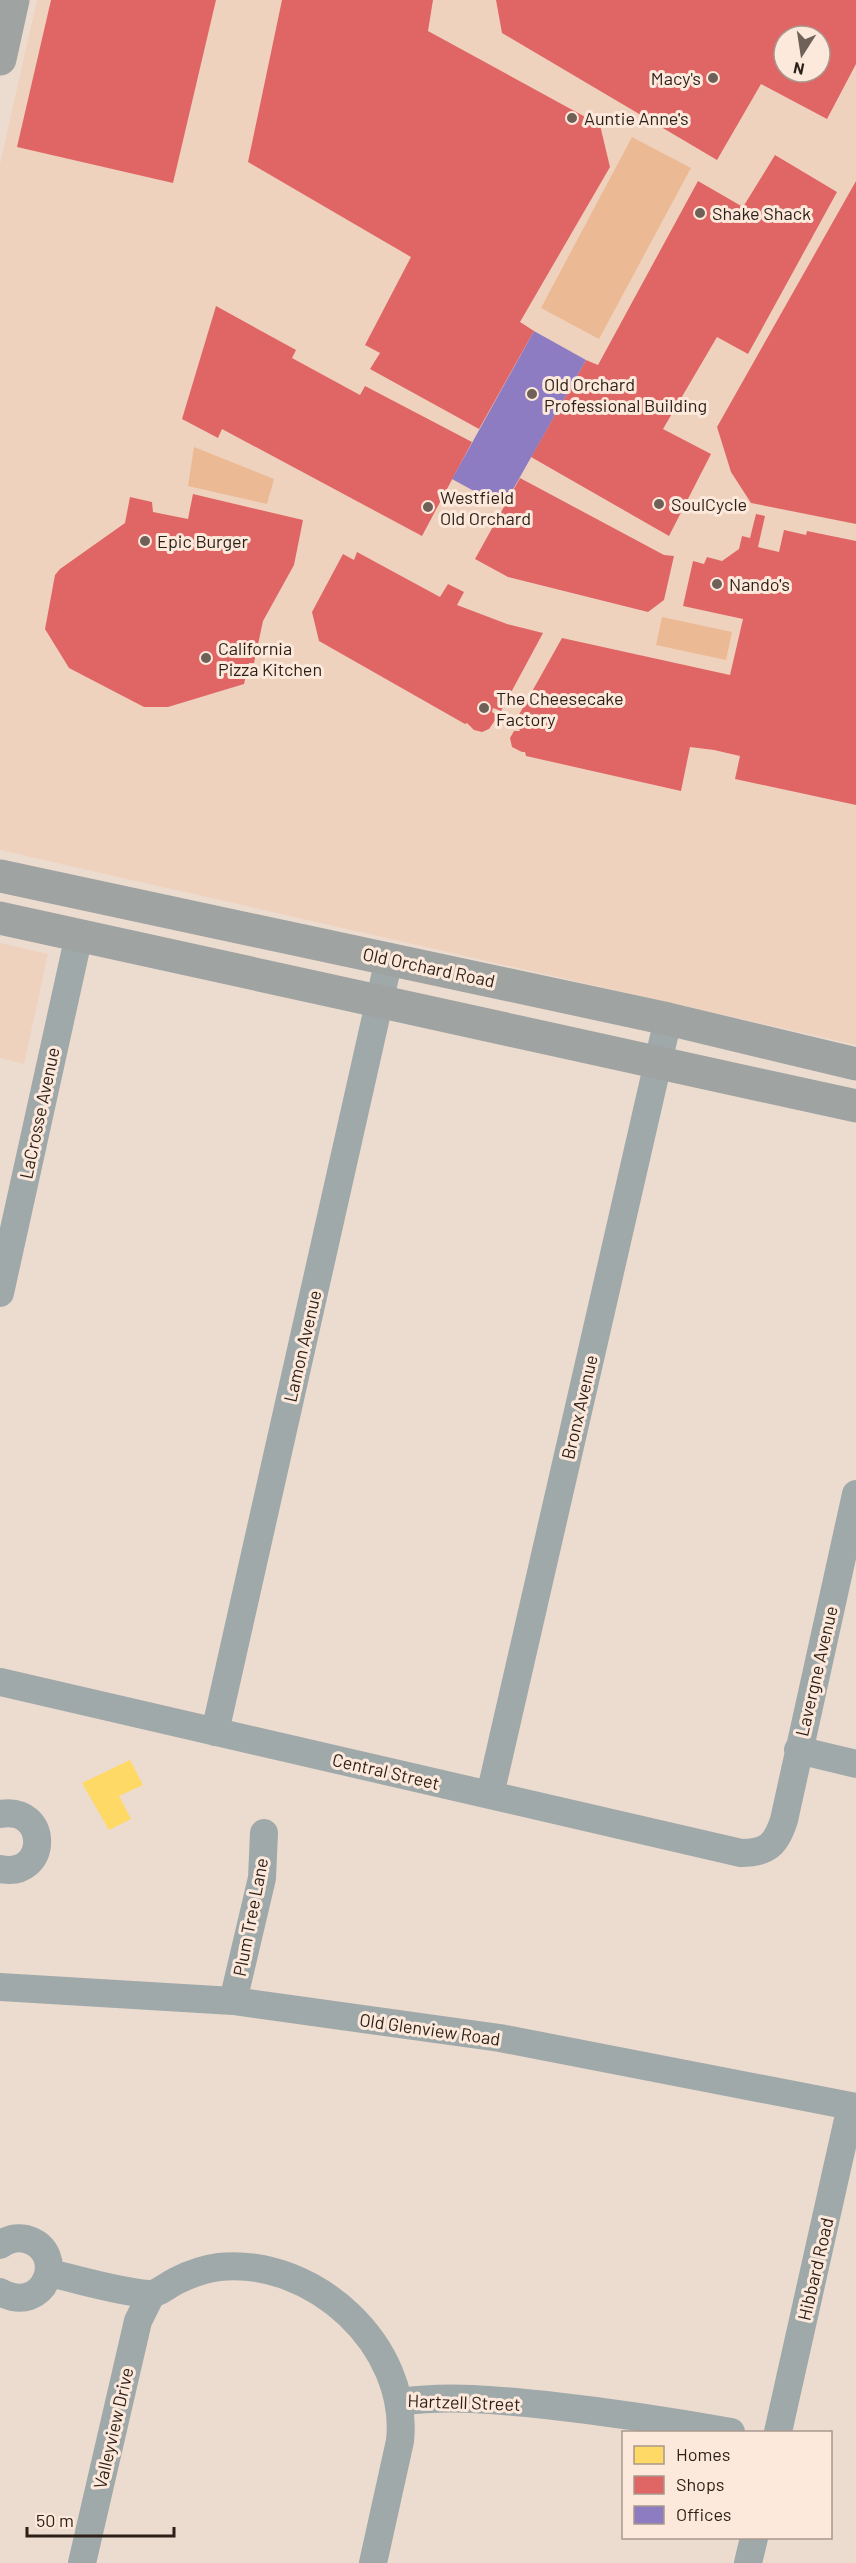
<svg xmlns="http://www.w3.org/2000/svg" width="856" height="2563" font-family="Barlow,sans-serif">
	<style>
		.built { fill: #efd2be; fill-rule: evenodd }
		.green { fill: #ebb994 }
		.homes { fill: #ffd966 }
		.shops { fill: #e06666; fill-rule: evenodd }
		.offices { fill: #8e7cc3 }
		.lines { fill: none; stroke-linecap: round; stroke-linejoin: round }
		.minor { stroke: #a0a9aa; stroke-width: 28 }
		.major { stroke: #9fa3a1; stroke-width: 33 }
		.poi-dot { fill: #6f6157; stroke: #fce9db; stroke-width: 2 }
		.labels { text-anchor: middle; dominant-baseline: central; stroke-width: 6; stroke-linejoin: round; paint-order: stroke }
		.poi-label { font-size: 18px; fill: #2b1f17; stroke: #fce9db; text-anchor: start }
		.street-label { font-size: 18px; fill: #2b1f17; stroke: #fce9db }
	</style>
	<rect width="100%" height="100%" fill="#ecdbcf"/>
	<path class="built" d="M 37,0 L 856,0 L 856,1045 L 0,850 L 0,164 ZM 784,36 L 820,36 L 820,72 L 784,72 Z
		M 0,943 L 48,954 L 24,1064 L 0,1058 Z"/>
	<path class="green" d="M 632,137 L 691,168 L 599,339 L 541,308 Z
		M 194,447 L 274,479 L 267,504 L 188,486 Z
		M 662,617 L 732,632 L 726,660 L 656,645 Z"/>
	<path class="homes" d="M 130,1760 L 143,1785 L 119,1796 L 131,1819 L 109,1830 L 82,1783 Z"/>
	<path class="shops" d="M 51,0 L 216,0 L 173,183 L 17,147 Z
		M 282,0 L 433,0 L 428,31 L 600,125 L 610,167 L 520,322 L 534,331 L 479,429 L 370,369 L 380,353 L 365,345 L 411,257 L 248,162 Z
		M 496,0 L 856,0 L 856,64 L 827,119 L 761,84 L 717,160 L 502,33 ZM 784,36 L 820,36 L 820,72 L 784,72 Z
		M 775,155 L 837,192 L 748,354 L 717,337 L 663,429 L 711,454 L 669,536 L 531,457 L 586,360 L 598,365 L 698,181 L 743,207 Z
		M 856,181 L 856,524 L 751,503 L 731,472 L 717,427 Z
		M 216,306 L 296,350 L 292,358 L 360,395 L 365,386 L 472,442 L 422,536 L 222,429 L 218,438 L 182,419 Z
		M 520,478 L 664,555 L 674,556 L 664,600 L 648,612 L 508,577 L 475,559 Z
		M 193,494 L 303,520 L 294,565 L 263,621 L 254,663 L 249,663 L 244,684 L 168,707 L 144,707 L 69,668 L 45,629 L 55,575 L 60,569 L 125,523 L 130,497 L 152,502 L 153,512 L 188,519 Z
		M 756,514 L 765,516 L 758,547 L 779,552 L 784,530 L 806,535 L 807,531 L 856,541 L 856,805 L 735,779 L 740,756 L 714,750 L 690,747 L 681,791 L 526,756 L 525,752 L 522,752 L 512,747 L 510,738 L 514,731 L 520,731 L 516,720 L 562,638 L 730,675 L 743,619 L 683,606 L 693,561 L 704,564 L 707,557 L 722,561 L 739,549 L 742,536 L 750,538 Z
		M 357,552 L 440,597 L 448,584 L 464,592 L 457,605 L 507,624 L 543,633 L 501,711 L 493,708 L 492,712 L 498,716 L 489,729 L 482,732 L 474,730 L 467,723 L 465,724 L 319,641 L 312,612 L 343,554 L 354,560 Z"/>
	<path class="offices" d="M 534,331 L 586,360 L 503,507 L 452,479 Z"/>
	<g class="lines">
		<path class="minor" d="M 0,1293 L 79,935
			M 0,1682 L 741,1853 C 767,1853 776,1845 784,1820 L 856,1494
			M 215,1732 L 389,959
			M 798,1750 L 856,1764
			M 490,1795 L 668,1019
			M 0,1814 C 50,1805 49,1879 0,1869
			M 0,1987 L 233,2001 L 500,2038 L 856,2107
			M 233,2001 L 262,1878 L 264,1833
			M 0,2245 C 8,2239 17,2237 26,2239 C 69,2251 46,2317 0,2292
			M 49,2273 C 81,2280 115,2291 148,2294 C 156,2295 168,2285 176,2281 C 190,2274 204,2269 219,2267 C 314,2257 410,2346 400,2441 L 373,2563
			M 400,2402 C 448,2395 497,2400 546,2405 C 608,2412 669,2421 731,2432
			M 778,2432 L 851,2106
			M 82,2563 L 138,2321 L 151,2295
			M 748,2563 L 754,2538"/>
		<path class="major" d="M 0,59 L 13,0
			M 0,876 L 668,1019 L 856,1064
			M 0,918 L 856,1106"/>
	</g>
	<g class="poi-dot">
		<circle cx="713" cy="78" r="6"/>
		<circle cx="572" cy="118" r="6"/>
		<circle cx="700" cy="213" r="6"/>
		<circle cx="532" cy="394" r="6"/>
		<circle cx="659" cy="504" r="6"/>
		<circle cx="428" cy="507" r="6"/>
		<circle cx="145" cy="541" r="6"/>
		<circle cx="717" cy="584" r="6"/>
		<circle cx="206" cy="658" r="6"/>
		<circle cx="484" cy="708" r="6"/>
	</g>
	<g class="labels">
		<g class="poi-label">
			<text x="701" y="78" text-anchor="end">Macy's</text>
			<text x="584" y="118">Auntie Anne's</text>
			<text x="712" y="213">Shake Shack</text>
			<text x="544" y="384">Old Orchard<tspan x="544" dy="21">Professional Building</tspan></text>
			<text x="440" y="497">Westfield<tspan x="440" dy="21">Old Orchard</tspan></text>
			<text x="671" y="504">SoulCycle</text>
			<text x="157" y="541">Epic Burger</text>
			<text x="729" y="584">Nando's</text>
			<text x="218" y="648">California<tspan x="218" dy="21">Pizza Kitchen</tspan></text>
			<text x="496" y="698">The Cheesecake<tspan x="496" dy="21">Factory</tspan></text>
		</g>
		<g class="street-label">
			<text transform="translate(429 967) rotate(12)">Old Orchard Road</text>
			<text transform="translate(39 1113) rotate(-78)">LaCrosse Avenue</text>
			<text transform="translate(302 1346) rotate(-77)">Lamon Avenue</text>
			<text transform="translate(579 1407) rotate(-77)">Bronx Avenue</text>
			<text transform="translate(816 1671) rotate(-77)">Lavergne Avenue</text>
			<text transform="translate(386 1771) rotate(13)">Central Street</text>
			<text transform="translate(250 1917) rotate(-79)">Plum Tree Lane</text>
			<text transform="translate(430 2029) rotate(8)">Old Glenview Road</text>
			<text transform="translate(815 2269) rotate(-77)">Hibbard Road</text>
			<text transform="translate(464 2402) rotate(2)">Hartzell Street</text>
			<text transform="translate(113 2428) rotate(-77)">Valleyview Drive</text>
		</g>
	</g>
	<rect x="622" y="2431" width="210" height="108" fill="#fce9db" stroke="#a8988d" stroke-width="1.5"/>
	<rect x="634" y="2446" width="30" height="18" fill="#ffd966" stroke="#a8988d" stroke-width="1.5"/>
	<text x="676" y="2461" font-size="18" fill="#2b1f17">Homes</text>
	<rect x="634" y="2476" width="30" height="18" fill="#e06666" stroke="#a8988d" stroke-width="1.5"/>
	<text x="676" y="2491" font-size="18" fill="#2b1f17">Shops</text>
	<rect x="634" y="2506" width="30" height="18" fill="#8e7cc3" stroke="#a8988d" stroke-width="1.5"/>
	<text x="676" y="2521" font-size="18" fill="#2b1f17">Offices</text>
	<g transform="translate(802 54) rotate(192)"><circle r="28" fill="#fce9db" stroke="#a8988d" stroke-width="1.5"/>
	<path d="M0-4.5L10 22L0 15L-10 22Z" fill="#6f6157"/>
	<text y="-9" font-size="16" font-weight="bold" text-anchor="middle" fill="#2b1f17">N</text>
	</g>
	<path d="M27 2527v9h147v-9" fill="none" stroke="#2b1f17" stroke-width="3"/>
	<text x="36" y="2527" font-size="18" fill="#2b1f17" stroke="#fce9db" stroke-width="4.5" paint-order="stroke">50 m</text>
</svg>
